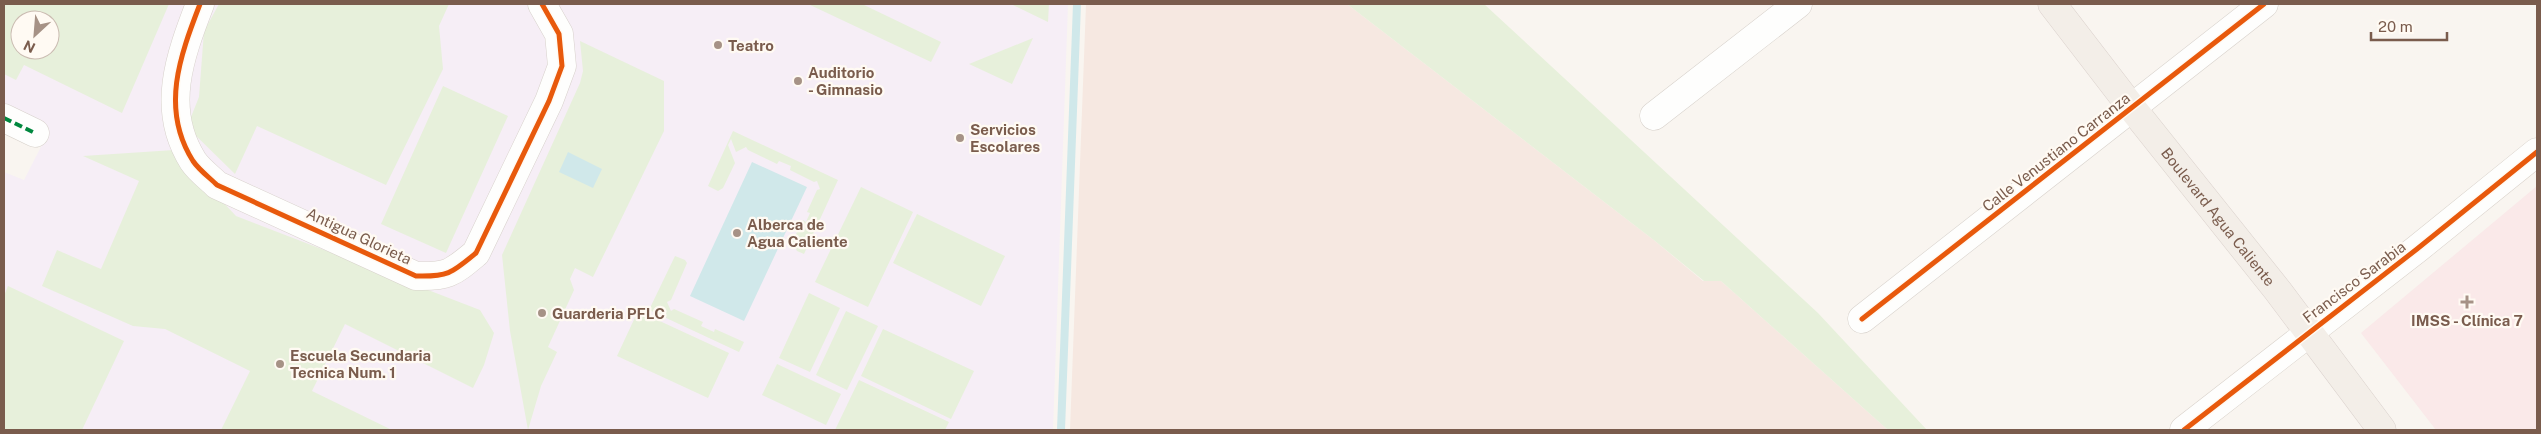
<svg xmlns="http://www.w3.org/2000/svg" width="2541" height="434" font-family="'Public Sans',sans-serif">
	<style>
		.commercial { fill: #f6e8e1 }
		.education { fill: #f6eef6; fill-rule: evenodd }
		.medical { fill: #fae9e9 }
		.green { fill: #e7f0db; fill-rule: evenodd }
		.water { fill: #d0e8ea }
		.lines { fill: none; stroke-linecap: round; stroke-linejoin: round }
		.stream { stroke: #d0e8ea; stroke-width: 8 }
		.street-casing { stroke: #d7d1cb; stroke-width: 29 }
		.secondary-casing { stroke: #d9d2cb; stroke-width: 29 }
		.primary-casing { stroke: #dad1cc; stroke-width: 29 }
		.street { stroke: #fefefd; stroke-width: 28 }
		.secondary { stroke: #fefefd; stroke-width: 28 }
		.primary { stroke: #f3eee8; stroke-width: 28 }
		.quiet { stroke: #00873e; stroke-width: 4; stroke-dasharray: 8 4; stroke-linecap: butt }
		.cycleway-casing { stroke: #fffaf3; stroke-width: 8 }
		.cycleway { stroke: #e8590c; stroke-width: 5 }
		.poi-dot { fill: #a69286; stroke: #fffaf3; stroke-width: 2 }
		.labels { text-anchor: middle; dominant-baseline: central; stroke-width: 4.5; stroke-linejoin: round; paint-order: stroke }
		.poi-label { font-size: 15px; font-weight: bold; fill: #7a5c4d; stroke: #fffaf3; text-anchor: start }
		.street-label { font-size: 15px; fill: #7a5c4d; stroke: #fffaf3 }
	</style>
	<rect width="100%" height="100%" fill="#f9f5f0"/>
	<path class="commercial" d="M 1086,4 L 1347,4 L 1655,241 L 1703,281 L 1721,281 L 1888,430 L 1070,430 Z"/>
	<path class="education" d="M 4,4 L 1068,4 L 1053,430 L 4,430 L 4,172 L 24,180 L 49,131 L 4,109 ZM 20,20 L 50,20 L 50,50 L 20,50 Z"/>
	<path class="medical" d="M 2537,186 L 2537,430 L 2436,430 L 2361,333 Z"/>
	<path class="green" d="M 4,4 L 169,4 L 122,113 L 24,65 L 16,80 L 4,74 ZM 20,20 L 50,20 L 50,50 L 20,50 Z
		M 219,4 L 449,4 L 439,26 L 443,69 L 386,185 L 257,126 L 235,174 L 187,127 L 199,97 L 204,31 Z
		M 808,4 L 862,4 L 941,42 L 931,62 Z
		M 1011,4 L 1049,4 L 1048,22 Z
		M 1347,4 L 1484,4 L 1818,313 L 1927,430 L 1888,430 L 1721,281 L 1704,281 L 1655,241 Z
		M 1033,38 L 1012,84 L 969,64 Z
		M 580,41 L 664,81 L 664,131 L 593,277 L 575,268 L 570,279 L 574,290 L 548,347 L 557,352 L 541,386 L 528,430 L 510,331 L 502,255 L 580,83 L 583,71 Z
		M 443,86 L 508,116 L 446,253 L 381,224 Z
		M 733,131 L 838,180 L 804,254 L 797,251 L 792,242 L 803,220 L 806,222 L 810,213 L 807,212 L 817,190 L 820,189 L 817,181 L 814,182 L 790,170 L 791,166 L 779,161 L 777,164 L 748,150 L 746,147 L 736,152 L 731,139 L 728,145 L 735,163 L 723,188 L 718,191 L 708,186 Z
		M 174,150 L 236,216 L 480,310 L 494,333 L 484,365 L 473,388 L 345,324 L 312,391 L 392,430 L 221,430 L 250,371 L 165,329 L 133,326 L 42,286 L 57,250 L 101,269 L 139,181 L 83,156 Z
		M 861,187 L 913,212 L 868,307 L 815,282 Z
		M 917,214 L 1005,256 L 981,306 L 893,263 Z
		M 675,256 L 685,260 L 687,263 L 671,300 L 667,302 L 671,311 L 674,309 L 703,322 L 701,326 L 714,332 L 715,329 L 744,342 L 739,352 L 649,310 Z
		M 8,286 L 124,341 L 82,430 L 4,430 L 4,296 Z
		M 809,293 L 840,308 L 810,372 L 779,358 Z
		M 638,311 L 729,353 L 708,398 L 617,356 Z
		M 846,311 L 878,326 L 847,390 L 816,375 Z
		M 883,329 L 974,371 L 951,419 L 861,376 Z
		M 777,364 L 841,394 L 826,425 L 762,395 Z
		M 859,380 L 949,422 L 945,430 L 835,430 Z"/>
	<path class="water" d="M 568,152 L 602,169 L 593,188 L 559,172 Z
		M 752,162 L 807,187 L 744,321 L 690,296 Z"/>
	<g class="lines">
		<path class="stream" d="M 1061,430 L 1077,4"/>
		<g class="street-casing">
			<path id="street" d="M 200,4 C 180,56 160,109 193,161 C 199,170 210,178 217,185 L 416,276 C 448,277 452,273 476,253 L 549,101 L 562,66 L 559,34 L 542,4
				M 1654,116 L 1798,4
				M 4,118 L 35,133
				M 1862,319 L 2264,4"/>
		</g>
		<g class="secondary-casing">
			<path id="secondary" d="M 2184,430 L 2417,249 L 2537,152"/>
		</g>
		<g class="primary-casing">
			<g id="primary">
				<path id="s1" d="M 2052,4 L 2132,108 L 2278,291 L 2382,430"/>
			</g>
		</g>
		<use href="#street" class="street"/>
		<use href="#secondary" class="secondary"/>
		<use href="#primary" class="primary"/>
		<path class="quiet" d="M 4,118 L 35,133"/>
		<g class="cycleway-casing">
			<path id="cycleway" d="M 200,4 C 180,56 160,109 193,161 C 199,170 210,178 217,185 L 416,276 C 448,277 452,273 476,253 L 549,101 L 562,66 L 559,34 L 542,4
				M 1862,319 L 2264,4
				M 2184,430 L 2417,249 L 2537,152"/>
		</g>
		<use href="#cycleway" class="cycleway"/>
	</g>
	<g class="poi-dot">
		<circle cx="718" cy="45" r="5"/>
		<circle cx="798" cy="81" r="5"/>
		<circle cx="960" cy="138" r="5"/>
		<circle cx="737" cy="233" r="5"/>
		<path d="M2464.5 294.5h5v5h5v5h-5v5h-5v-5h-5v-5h5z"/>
		<circle cx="542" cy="313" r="5"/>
		<circle cx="280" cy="364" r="5"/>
	</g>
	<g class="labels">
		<g class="poi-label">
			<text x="728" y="45">Teatro</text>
			<text x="808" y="72">Auditorio<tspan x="808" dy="17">- Gimnasio</tspan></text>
			<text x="970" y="129">Servicios<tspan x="970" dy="17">Escolares</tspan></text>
			<text x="747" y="224">Alberca de<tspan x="747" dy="17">Agua Caliente</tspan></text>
			<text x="552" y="313">Guarderia PFLC</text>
			<text x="2467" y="320" text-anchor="middle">IMSS - Clínica 7</text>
			<text x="290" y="355">Escuela Secundaria<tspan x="290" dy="17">Tecnica Num. 1</tspan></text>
		</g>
		<g class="street-label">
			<text transform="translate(2056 152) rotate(-38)">Calle Venustiano Carranza</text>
			<text stroke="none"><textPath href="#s1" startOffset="270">Boulevard Agua Caliente</textPath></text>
			<text transform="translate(359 236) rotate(25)">Antigua Glorieta</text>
			<text transform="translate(2354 282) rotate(-37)">Francisco Sarabia</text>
		</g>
	</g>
	<rect width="2541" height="434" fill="none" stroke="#7a5c4d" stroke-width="10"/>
	<g transform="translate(35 35) rotate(206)"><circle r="24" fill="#fffaf3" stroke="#cabbb1"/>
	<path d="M0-4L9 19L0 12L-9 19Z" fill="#a69286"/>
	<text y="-8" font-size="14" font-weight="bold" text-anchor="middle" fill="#7a5c4d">N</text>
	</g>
	<path d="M2371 32v8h76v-8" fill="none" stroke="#7a5c4d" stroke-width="2.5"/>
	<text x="2378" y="32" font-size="15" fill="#7a5c4d" stroke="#fffaf3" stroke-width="4" paint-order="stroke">20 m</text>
</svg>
